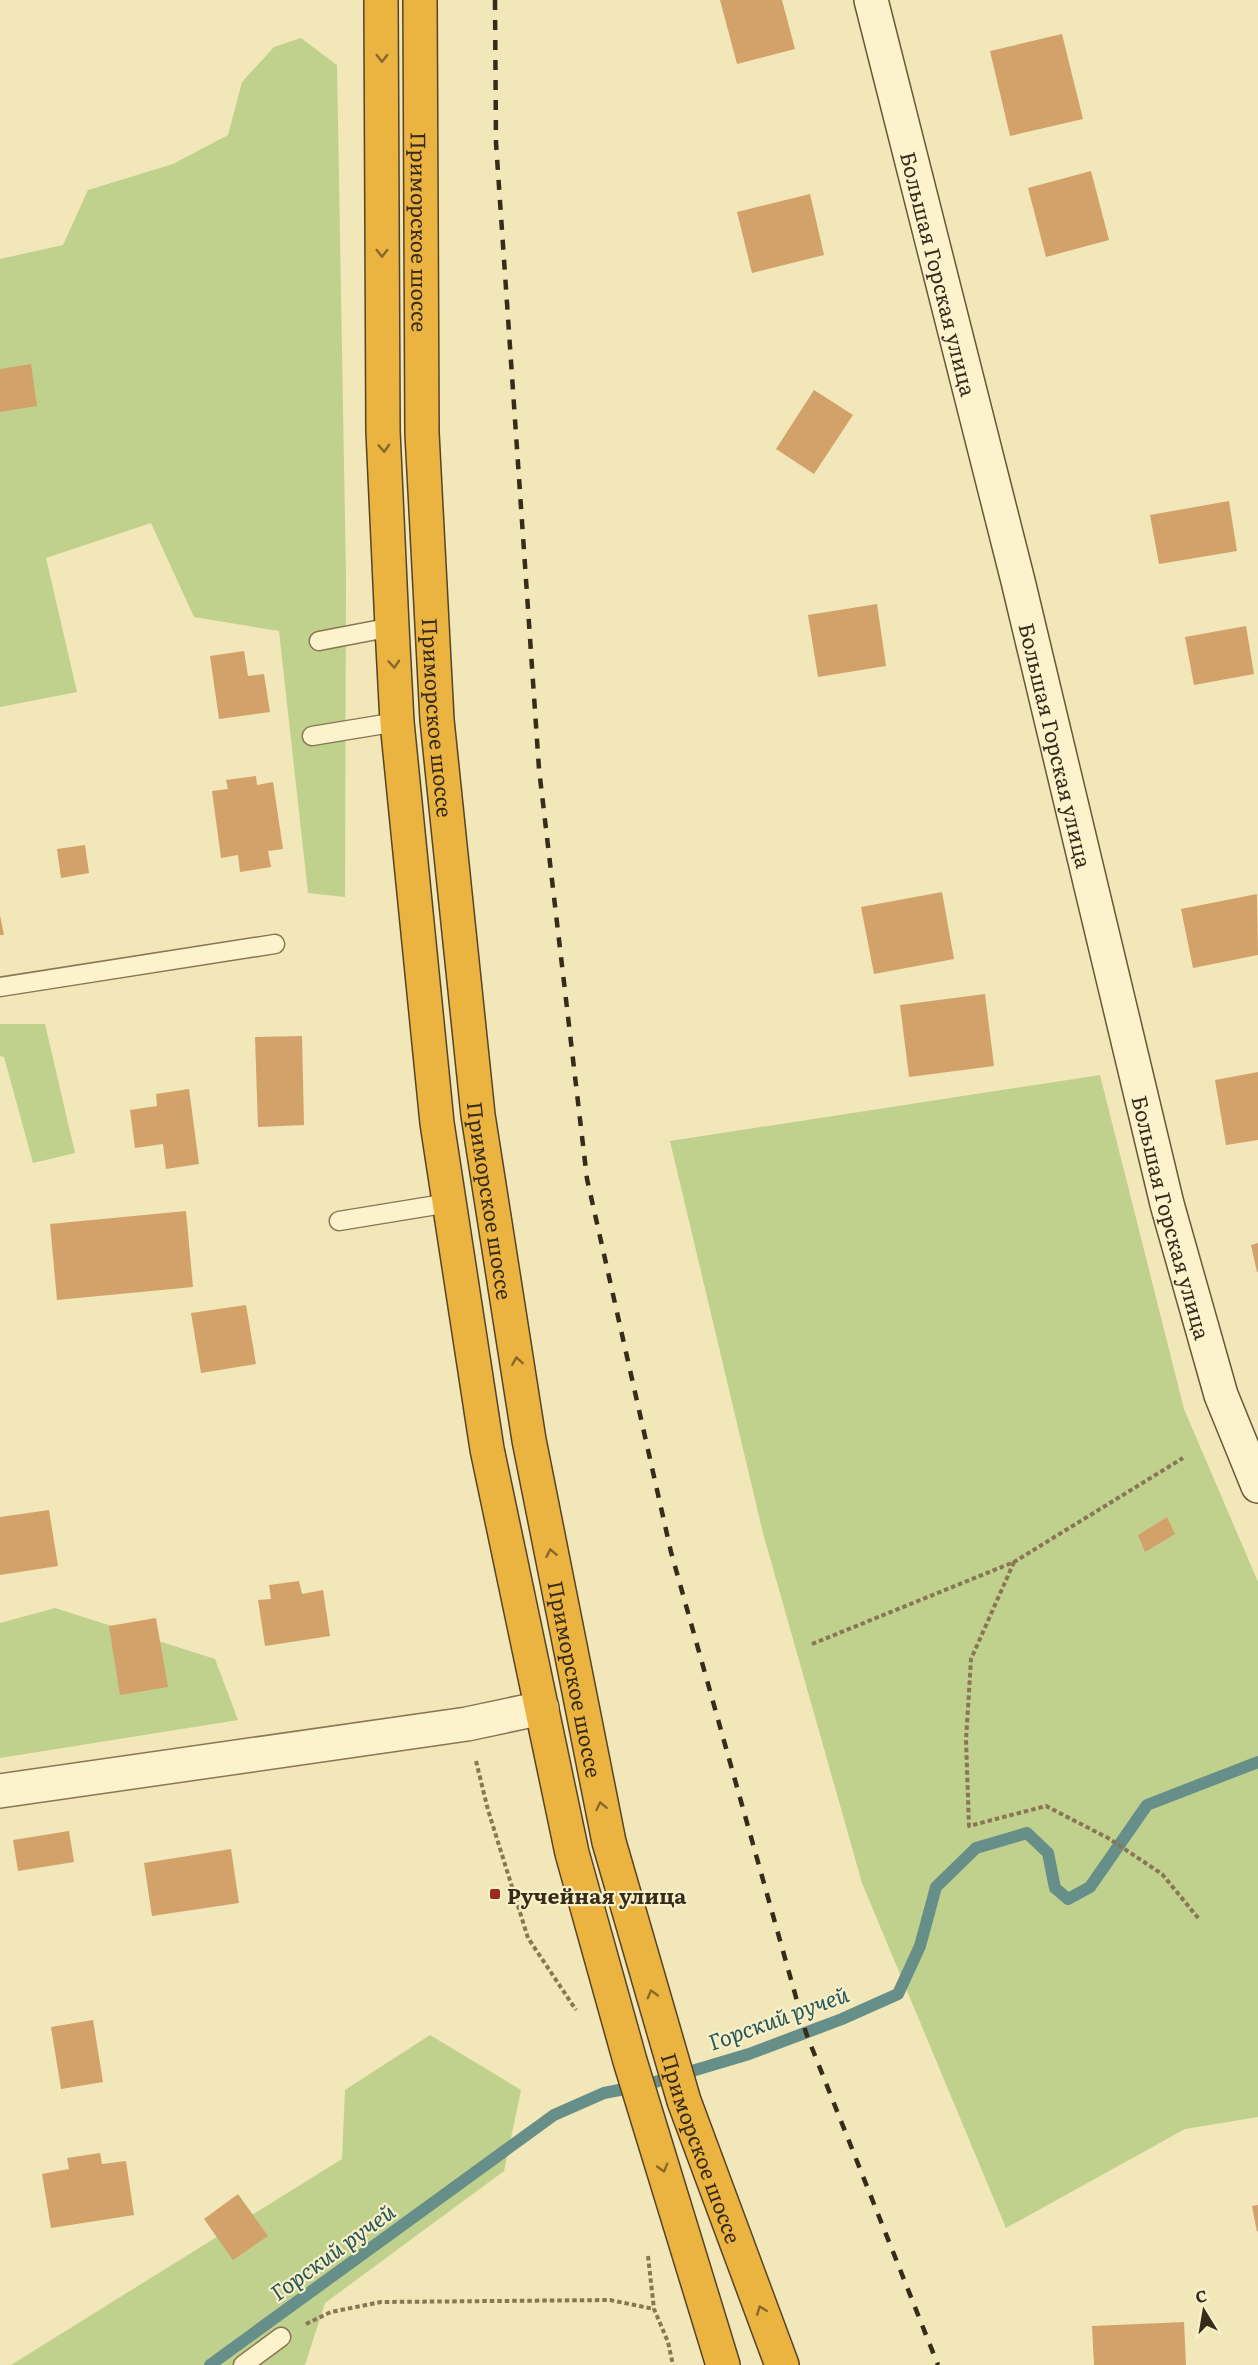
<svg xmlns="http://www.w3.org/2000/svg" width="1258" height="2365" font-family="Literata,serif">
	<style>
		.green { fill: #c0d08d }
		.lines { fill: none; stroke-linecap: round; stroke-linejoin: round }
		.stream { stroke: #668f89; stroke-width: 12 }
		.building { fill: #d3a26b }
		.lane-casing { stroke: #897653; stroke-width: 21 }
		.street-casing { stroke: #897653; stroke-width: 36 }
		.secondary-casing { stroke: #6b5636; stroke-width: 36 }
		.highway-casing { stroke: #564328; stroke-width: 36 }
		.path { stroke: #897653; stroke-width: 4; stroke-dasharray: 4.5 3; stroke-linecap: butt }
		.lane { stroke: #fcf3cd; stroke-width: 18 }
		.street { stroke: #fcf3cd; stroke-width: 33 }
		.secondary { stroke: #fcf3cd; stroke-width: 33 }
		.highway { stroke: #ebb340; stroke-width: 33 }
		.rail { stroke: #372b19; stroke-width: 4.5; stroke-dasharray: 10 10; stroke-linecap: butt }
		.oneway { stroke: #88682b }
		.poi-dot { fill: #9d2b1d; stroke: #f8f0c9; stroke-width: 2 }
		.labels { text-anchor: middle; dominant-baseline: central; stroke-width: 4.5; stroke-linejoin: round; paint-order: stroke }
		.street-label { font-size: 21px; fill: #372b19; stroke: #f8f0c9 }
		.poi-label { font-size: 21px; font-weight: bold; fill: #372b19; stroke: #f8f0c9; text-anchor: start }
		.water-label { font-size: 22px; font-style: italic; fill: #275658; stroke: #f8f0c9 }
	</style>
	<rect width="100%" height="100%" fill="#f1e7b9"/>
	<path class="green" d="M 301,38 L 337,65 L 346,578 L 345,897 L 308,893 L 279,631 L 194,617 L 151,523 L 46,558 L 77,692 L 0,707 L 0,259 L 63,245 L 88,190 L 173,164 L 228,135 L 242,82 L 274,47 Z
		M 0,1024 L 45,1024 L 75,1153 L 33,1163 L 4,1057 L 0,1056 Z
		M 1100,1075 L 1184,1409 L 1258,1582 L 1258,2117 L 1185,2129 L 1006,2228 L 862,1883 L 763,1533 L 670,1141 Z
		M 55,1608 L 215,1659 L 238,1720 L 0,1758 L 0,1623 Z
		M 430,2035 L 521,2090 L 504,2171 L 325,2303 L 305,2365 L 11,2365 L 342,2159 L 345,2090 Z"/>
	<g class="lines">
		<path class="stream" d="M 210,2365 L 554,2115 L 604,2093 L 645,2085 L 749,2054 L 842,2019 L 898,1994 L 920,1946 L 936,1887 L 976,1848 L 1027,1833 L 1048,1853 L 1055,1888 L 1068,1899 L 1090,1887 L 1147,1805 L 1258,1762"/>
	</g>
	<path class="building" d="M 720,0 L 782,0 L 795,49 L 737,64 Z
		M 1062,34 L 1083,119 L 1010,136 L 990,51 Z
		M 1091,171 L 1109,240 L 1046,257 L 1028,188 Z
		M 810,194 L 824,255 L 752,273 L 737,212 Z
		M 31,364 L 37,406 L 0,412 L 0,369 Z
		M 814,390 L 853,415 L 814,474 L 776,449 Z
		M 1229,501 L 1237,551 L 1159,564 L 1150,515 Z
		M 877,604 L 886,666 L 818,677 L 808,615 Z
		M 1246,626 L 1254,674 L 1194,685 L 1185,637 Z
		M 244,651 L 248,676 L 264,674 L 270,712 L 219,719 L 210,656 Z
		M 256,776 L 257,785 L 273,782 L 283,849 L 268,851 L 271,867 L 240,872 L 238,855 L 221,858 L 212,791 L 228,789 L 226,780 Z
		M 85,845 L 89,873 L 61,878 L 57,849 Z
		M 942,892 L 954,959 L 874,974 L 861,907 Z
		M 1257,894 L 1258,955 L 1193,968 L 1181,909 Z
		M 0,915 L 4,935 L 0,935 Z
		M 985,994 L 994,1066 L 909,1077 L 900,1005 Z
		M 302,1036 L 304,1125 L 258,1127 L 255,1037 Z
		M 1258,1072 L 1258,1140 L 1226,1145 L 1215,1080 Z
		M 189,1089 L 199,1164 L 166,1169 L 163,1144 L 135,1148 L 130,1110 L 157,1106 L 156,1094 Z
		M 186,1211 L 193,1287 L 57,1300 L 50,1224 Z
		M 1258,1243 L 1258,1272 L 1257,1272 L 1251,1245 Z
		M 246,1305 L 256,1364 L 201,1373 L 191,1313 Z
		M 49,1510 L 58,1566 L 0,1575 L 0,1517 Z
		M 1167,1517 L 1175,1534 L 1145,1552 L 1138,1535 Z
		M 299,1581 L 302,1594 L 323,1590 L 330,1636 L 265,1646 L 258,1600 L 271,1599 L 269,1585 Z
		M 156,1618 L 168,1687 L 120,1695 L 109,1626 Z
		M 69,1831 L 74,1862 L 18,1871 L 13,1840 Z
		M 231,1849 L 239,1903 L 152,1916 L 144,1863 Z
		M 93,2020 L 103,2082 L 61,2089 L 51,2027 Z
		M 100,2153 L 102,2164 L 126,2161 L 134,2215 L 51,2228 L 42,2174 L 69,2169 L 67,2158 Z
		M 238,2194 L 268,2236 L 233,2260 L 204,2219 Z
		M 1258,2205 L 1258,2231 L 1257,2232 L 1252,2206 Z
		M 1184,2322 L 1186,2365 L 1094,2365 L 1092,2326 Z"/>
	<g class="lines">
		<g class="lane-casing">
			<path id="lane" d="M 319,641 L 392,627
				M 312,736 L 397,722
				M 0,987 L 275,944
				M 339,1221 L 449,1203
				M 243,2365 L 281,2337"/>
		</g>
		<g class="street-casing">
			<path id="street" d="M 0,1791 L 467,1724 L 542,1708"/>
		</g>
		<g class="secondary-casing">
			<g id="secondary">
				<path id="s1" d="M 871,0 L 1018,581 L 1167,1204 L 1221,1395 L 1258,1486"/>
			</g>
		</g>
		<g class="highway-casing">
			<g id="highway">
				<path d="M 381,0 L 383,431 L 392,627 L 397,722 L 437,1123 L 487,1449 L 572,1853 L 630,2061 L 723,2365"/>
				<path id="s2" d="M 420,0 L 422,433 L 437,720 L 478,1115 L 529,1440 L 609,1842 L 684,2101 L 782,2365"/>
			</g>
		</g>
		<path class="path" d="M 1014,1562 L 971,1659 L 966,1740 L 969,1826 L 1046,1806 L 1108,1838 L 1162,1874 L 1199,1919
			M 812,1644 L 1014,1562 L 1183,1458
			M 476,1761 L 488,1810 L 528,1938 L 576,2010
			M 648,2256 L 654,2309 L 668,2342 L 673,2365
			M 306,2324 L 331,2312 L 381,2302 L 610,2300 L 654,2309"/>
		<use href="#lane" class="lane"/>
		<use href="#street" class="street"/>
		<use href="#secondary" class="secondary"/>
		<use href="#highway" class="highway"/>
		<path class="rail" d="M 495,0 L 496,143 L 539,769 L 587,1179 L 671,1552 L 806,2033 L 938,2365"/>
	</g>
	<defs><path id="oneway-chevron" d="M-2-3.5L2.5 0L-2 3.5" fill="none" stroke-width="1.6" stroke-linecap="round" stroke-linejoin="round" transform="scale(1.5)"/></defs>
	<g class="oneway">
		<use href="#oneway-chevron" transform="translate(382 58) rotate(90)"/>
		<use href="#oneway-chevron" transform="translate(382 253) rotate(90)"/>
		<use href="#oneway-chevron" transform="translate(384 448) rotate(87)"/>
		<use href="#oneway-chevron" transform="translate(394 664) rotate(87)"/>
		<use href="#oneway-chevron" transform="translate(517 1361) rotate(-99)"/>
		<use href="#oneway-chevron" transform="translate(551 1553) rotate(-101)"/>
		<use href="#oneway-chevron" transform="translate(601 1806) rotate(-102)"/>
		<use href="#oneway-chevron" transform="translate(652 1994) rotate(-106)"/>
		<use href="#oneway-chevron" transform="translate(663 2168) rotate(74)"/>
		<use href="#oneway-chevron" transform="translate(761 2310) rotate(-111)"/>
	</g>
	<rect class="poi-dot" x="489" y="1888" width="12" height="12" rx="3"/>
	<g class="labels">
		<g class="street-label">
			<text stroke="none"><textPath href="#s2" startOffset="232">Приморское шоссе</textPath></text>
			<text stroke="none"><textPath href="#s1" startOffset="282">Большая Горская улица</textPath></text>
			<text stroke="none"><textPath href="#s2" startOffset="718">Приморское шоссе</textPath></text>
			<text stroke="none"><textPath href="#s1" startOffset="768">Большая Горская улица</textPath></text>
			<text stroke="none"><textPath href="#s2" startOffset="1204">Приморское шоссе</textPath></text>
			<text stroke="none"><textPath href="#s1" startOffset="1254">Большая Горская улица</textPath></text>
			<text stroke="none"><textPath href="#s2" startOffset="1690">Приморское шоссе</textPath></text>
			<text stroke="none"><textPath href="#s2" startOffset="2176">Приморское шоссе</textPath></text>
		</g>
		<g class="poi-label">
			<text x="507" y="1894">Ручейная улица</text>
		</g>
		<g class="water-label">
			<text transform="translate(778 2017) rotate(-20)">Горский ручей</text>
			<text transform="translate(332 2251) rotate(-36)">Горский ручей</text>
		</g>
	</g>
	<g transform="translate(1204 2311) rotate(349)" stroke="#f8f0c9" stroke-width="4.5" paint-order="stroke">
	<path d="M0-4.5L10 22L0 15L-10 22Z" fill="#372b19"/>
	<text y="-9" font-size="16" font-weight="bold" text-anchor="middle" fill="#372b19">С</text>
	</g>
</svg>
